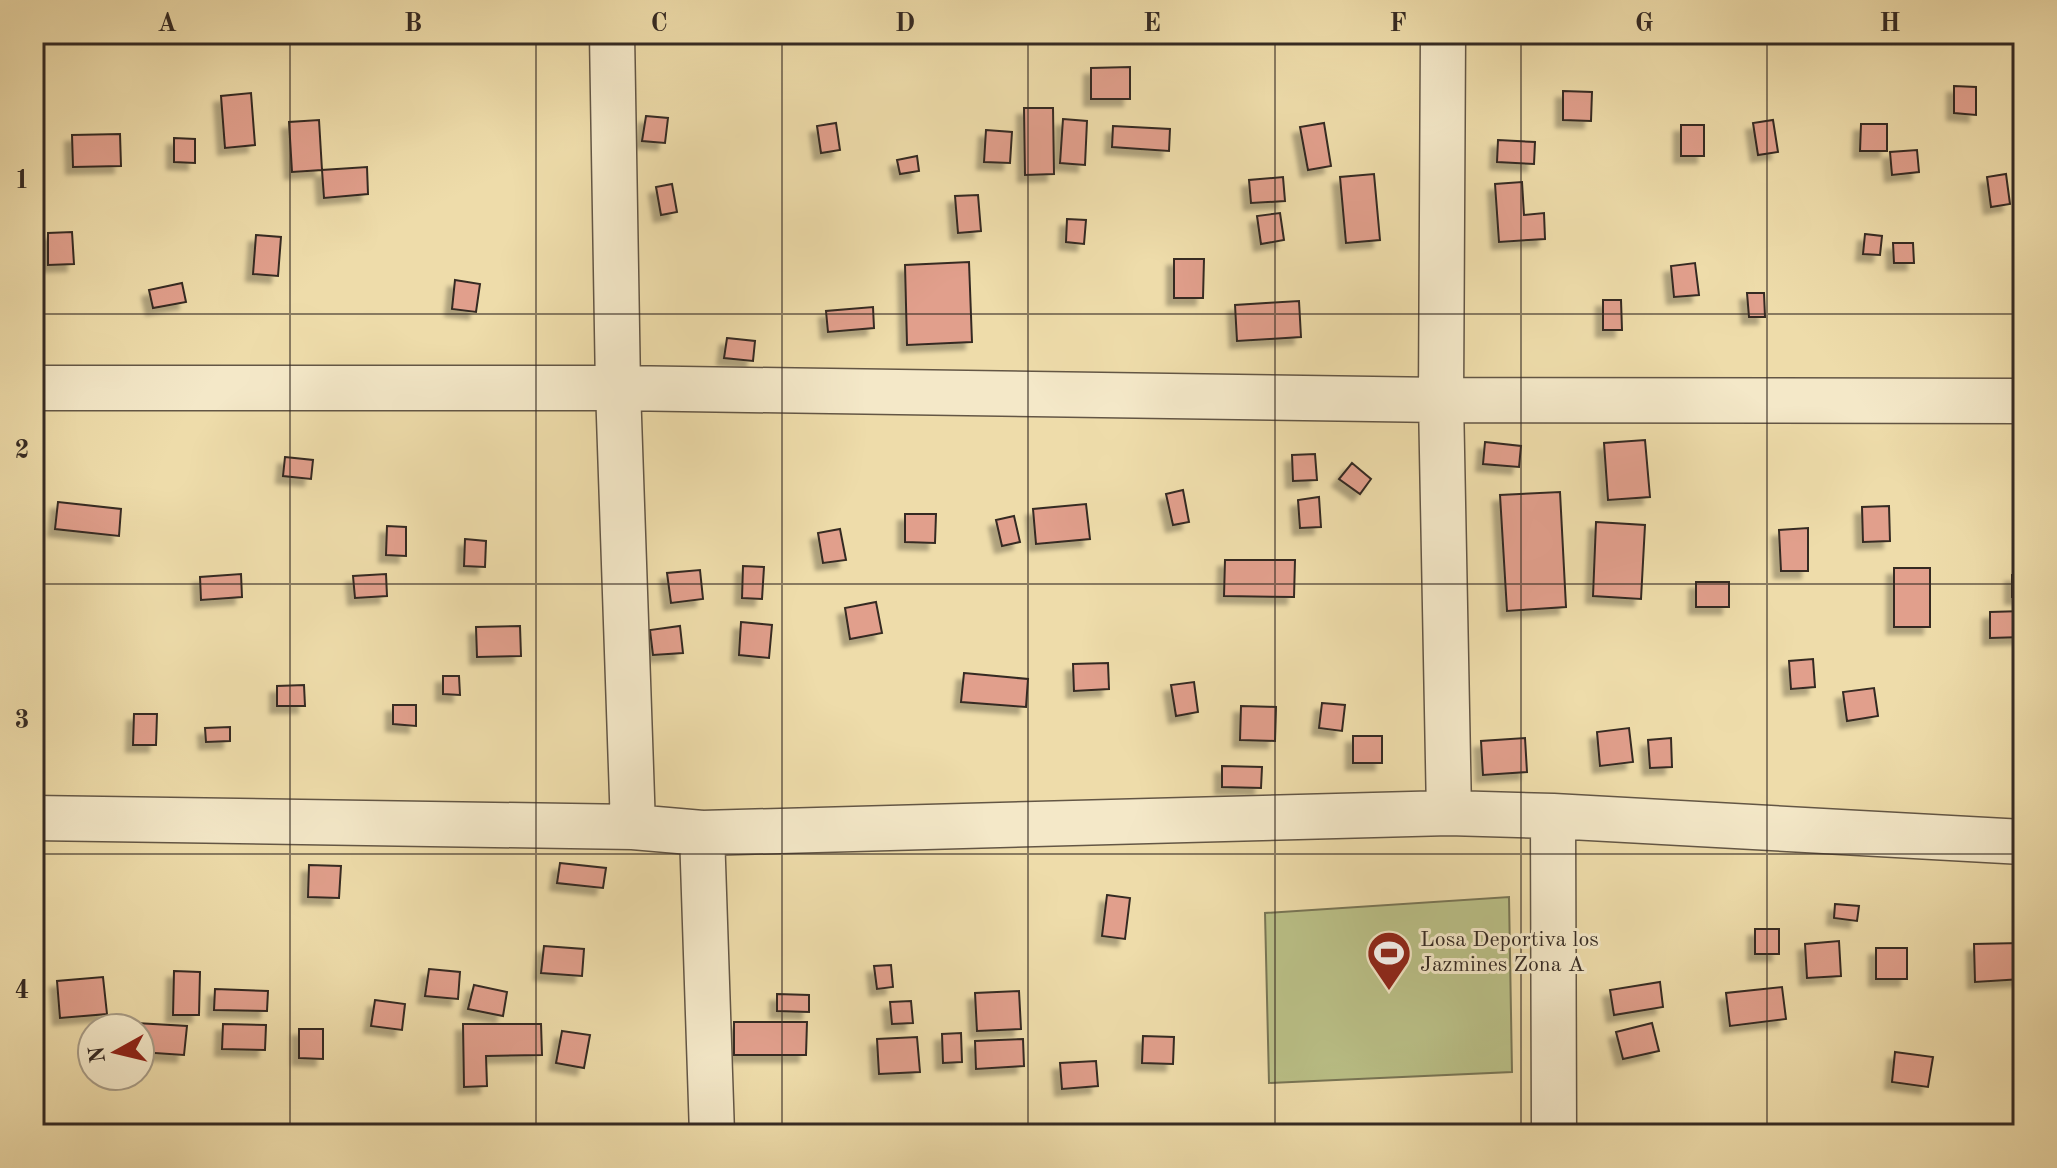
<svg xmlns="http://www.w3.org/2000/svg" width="2057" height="1168" font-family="'Old Standard TT',serif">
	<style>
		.green { fill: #bac087; stroke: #787555; stroke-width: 2 }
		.building { fill: #e19f8c; stroke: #352a23; stroke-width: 2; filter: url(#shadow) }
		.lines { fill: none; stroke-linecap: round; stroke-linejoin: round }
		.minor-casing { stroke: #635645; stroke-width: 47 }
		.minor { stroke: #f4e8c8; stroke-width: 44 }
		.grid { fill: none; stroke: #352a23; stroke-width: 2; stroke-opacity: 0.55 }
		.labels { text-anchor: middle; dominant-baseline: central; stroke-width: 6; stroke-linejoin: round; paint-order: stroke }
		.poi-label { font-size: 22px; fill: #352a23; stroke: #f4e8c8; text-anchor: start }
		.neatline { fill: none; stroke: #352a23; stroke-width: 3 }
		.grid-label { font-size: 26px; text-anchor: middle; font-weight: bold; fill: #352a23 }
	</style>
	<defs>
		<filter id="shadow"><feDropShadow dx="-7" dy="7" stdDeviation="2" flood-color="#0004"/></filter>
	</defs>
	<rect width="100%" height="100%" fill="#eedcaa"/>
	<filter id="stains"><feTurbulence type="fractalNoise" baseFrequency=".0025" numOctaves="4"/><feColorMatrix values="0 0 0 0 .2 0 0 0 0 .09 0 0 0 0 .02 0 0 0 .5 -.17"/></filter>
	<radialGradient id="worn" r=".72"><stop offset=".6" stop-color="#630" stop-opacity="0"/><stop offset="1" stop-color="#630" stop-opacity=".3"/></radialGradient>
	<path class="green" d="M 1509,897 L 1512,1072 L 1269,1083 L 1265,913 Z"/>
	<path class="building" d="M 1130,67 L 1130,99 L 1091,99 L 1091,68 Z
		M 1954,86 L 1976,87 L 1976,115 L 1954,113 Z
		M 1563,91 L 1592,92 L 1591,121 L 1563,120 Z
		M 251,93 L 255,145 L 225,148 L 221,96 Z
		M 1024,108 L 1053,108 L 1054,174 L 1025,175 Z
		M 646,116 L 668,118 L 665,143 L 642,141 Z
		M 1063,119 L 1087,121 L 1085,165 L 1060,163 Z
		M 319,120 L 322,170 L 292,172 L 289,122 Z
		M 1773,120 L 1778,152 L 1758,155 L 1753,123 Z
		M 836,123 L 840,150 L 821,153 L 817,126 Z
		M 1324,123 L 1331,166 L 1308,170 L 1300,127 Z
		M 1861,124 L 1887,124 L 1887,151 L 1860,151 Z
		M 1681,125 L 1704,125 L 1704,156 L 1681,156 Z
		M 1113,126 L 1170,129 L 1169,151 L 1112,147 Z
		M 986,130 L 1012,132 L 1010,163 L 984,162 Z
		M 120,134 L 121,166 L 73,167 L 72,135 Z
		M 174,138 L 195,139 L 195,163 L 174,162 Z
		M 1498,140 L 1535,142 L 1534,164 L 1497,162 Z
		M 1917,150 L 1919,172 L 1892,175 L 1890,152 Z
		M 917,156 L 919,171 L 900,174 L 897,160 Z
		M 367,167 L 368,194 L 324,198 L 322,170 Z
		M 1374,174 L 1380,240 L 1346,243 L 1340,177 Z
		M 2006,174 L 2010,204 L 1991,207 L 1987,177 Z
		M 1283,177 L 1285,201 L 1251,203 L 1249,180 Z
		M 1522,182 L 1524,215 L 1544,213 L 1545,239 L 1499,242 L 1495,184 Z
		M 672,184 L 677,212 L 661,215 L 656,187 Z
		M 978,195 L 981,231 L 958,233 L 955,196 Z
		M 1280,213 L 1284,240 L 1261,244 L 1257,216 Z
		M 1067,219 L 1086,220 L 1084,244 L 1066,242 Z
		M 72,232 L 74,264 L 48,265 L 48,233 Z
		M 1865,234 L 1882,236 L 1880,255 L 1863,254 Z
		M 256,235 L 281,237 L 278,276 L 253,274 Z
		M 1893,243 L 1913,243 L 1914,263 L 1894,263 Z
		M 1174,259 L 1204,259 L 1203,298 L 1174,298 Z
		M 969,262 L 972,342 L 907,345 L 905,265 Z
		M 1695,263 L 1699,295 L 1674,297 L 1671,266 Z
		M 455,280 L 480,284 L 476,312 L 452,309 Z
		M 182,283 L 186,302 L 153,308 L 149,290 Z
		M 1747,293 L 1764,293 L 1765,317 L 1749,317 Z
		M 1603,300 L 1621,300 L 1622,330 L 1603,330 Z
		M 1299,301 L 1301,337 L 1237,341 L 1235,305 Z
		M 873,307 L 874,328 L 828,332 L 826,311 Z
		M 727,338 L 755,341 L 753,361 L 724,358 Z
		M 1645,440 L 1650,497 L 1608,500 L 1604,443 Z
		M 1485,442 L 1521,446 L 1519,467 L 1483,464 Z
		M 1315,454 L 1317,480 L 1293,481 L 1292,455 Z
		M 285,457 L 313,460 L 311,479 L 283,476 Z
		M 1352,463 L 1371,479 L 1360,494 L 1339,479 Z
		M 1183,490 L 1189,522 L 1173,525 L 1166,494 Z
		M 1560,492 L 1566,607 L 1507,611 L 1500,495 Z
		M 1319,497 L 1321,527 L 1300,528 L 1298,500 Z
		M 58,502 L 121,509 L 119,536 L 55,529 Z
		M 1086,504 L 1090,539 L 1036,544 L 1033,509 Z
		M 1889,506 L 1890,541 L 1863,542 L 1862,507 Z
		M 905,514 L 936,514 L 935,543 L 905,542 Z
		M 1014,516 L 1020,542 L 1002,546 L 996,520 Z
		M 1596,522 L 1645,525 L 1641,599 L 1593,596 Z
		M 387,526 L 406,527 L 406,556 L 386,555 Z
		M 1808,528 L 1808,571 L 1781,571 L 1779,530 Z
		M 840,529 L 846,560 L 823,563 L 818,533 Z
		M 465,539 L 486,541 L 485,567 L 464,566 Z
		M 1225,560 L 1295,560 L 1294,597 L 1224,596 Z
		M 743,566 L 764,567 L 762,599 L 742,598 Z
		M 1894,568 L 1930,568 L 1930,627 L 1894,627 Z
		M 700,570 L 703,599 L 671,603 L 667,573 Z
		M 241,574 L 242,597 L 201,600 L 200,577 Z
		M 386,574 L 387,596 L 355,598 L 353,576 Z
		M 2012,575 L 2023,575 L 2023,597 L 2012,597 Z
		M 1696,582 L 1729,582 L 1729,607 L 1696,607 Z
		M 876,602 L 882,633 L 850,639 L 845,608 Z
		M 2023,611 L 2023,637 L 1990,638 L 1990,612 Z
		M 741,622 L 772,625 L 769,658 L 739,655 Z
		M 520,626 L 521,656 L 477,657 L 476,627 Z
		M 680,626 L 683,653 L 653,655 L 650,630 Z
		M 1813,659 L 1815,687 L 1791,689 L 1789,661 Z
		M 1108,663 L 1109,689 L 1074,691 L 1073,664 Z
		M 964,673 L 1028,679 L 1026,707 L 961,702 Z
		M 443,676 L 459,676 L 460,695 L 443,694 Z
		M 1194,682 L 1198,712 L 1176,716 L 1171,685 Z
		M 304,685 L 305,706 L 277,706 L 277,686 Z
		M 1874,688 L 1878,716 L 1847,721 L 1843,692 Z
		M 1322,703 L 1345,705 L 1342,731 L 1319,728 Z
		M 393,705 L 416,705 L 416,726 L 393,724 Z
		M 1241,706 L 1276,707 L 1275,741 L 1240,740 Z
		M 134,714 L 157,714 L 156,745 L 133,745 Z
		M 230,727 L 230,741 L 206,742 L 205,728 Z
		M 1629,728 L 1633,762 L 1600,766 L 1597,732 Z
		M 1353,736 L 1382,736 L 1382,763 L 1353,763 Z
		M 1525,738 L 1527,772 L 1483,775 L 1481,741 Z
		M 1671,738 L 1672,767 L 1650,768 L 1648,740 Z
		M 1222,766 L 1262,767 L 1261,788 L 1222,787 Z
		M 560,863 L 606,868 L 603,888 L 557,883 Z
		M 309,865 L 341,866 L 339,898 L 308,897 Z
		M 1107,895 L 1130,898 L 1125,939 L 1102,936 Z
		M 1835,904 L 1859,906 L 1857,921 L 1834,918 Z
		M 1755,929 L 1779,929 L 1779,954 L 1755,954 Z
		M 1839,941 L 1841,976 L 1807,978 L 1805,944 Z
		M 2020,943 L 2022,979 L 1975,982 L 1974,944 Z
		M 544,946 L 584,949 L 582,976 L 541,973 Z
		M 1876,948 L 1907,948 L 1907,979 L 1876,979 Z
		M 891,965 L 893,987 L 877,989 L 874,966 Z
		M 429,969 L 460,972 L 458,999 L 425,996 Z
		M 174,971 L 200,972 L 199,1015 L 173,1015 Z
		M 103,977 L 107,1014 L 60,1018 L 57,981 Z
		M 1660,982 L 1663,1007 L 1614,1015 L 1610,990 Z
		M 474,985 L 507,992 L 503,1016 L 468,1009 Z
		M 1782,987 L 1786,1019 L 1730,1026 L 1726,993 Z
		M 215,989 L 268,991 L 267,1011 L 214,1010 Z
		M 1019,991 L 1021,1029 L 977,1031 L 975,993 Z
		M 777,994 L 809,995 L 809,1012 L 777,1011 Z
		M 375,1000 L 405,1004 L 402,1030 L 371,1026 Z
		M 911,1001 L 913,1023 L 892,1024 L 890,1002 Z
		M 734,1022 L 807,1022 L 806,1055 L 734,1055 Z
		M 136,1023 L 187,1026 L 184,1055 L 140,1052 L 140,1028 L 135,1028 Z
		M 1652,1023 L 1659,1051 L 1623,1059 L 1616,1032 Z
		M 223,1024 L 266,1025 L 265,1050 L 222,1049 Z
		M 463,1024 L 541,1024 L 542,1055 L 486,1056 L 487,1086 L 464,1087 Z
		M 299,1029 L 323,1029 L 323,1059 L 299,1058 Z
		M 562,1031 L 590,1035 L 584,1068 L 556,1063 Z
		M 961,1033 L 962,1062 L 943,1063 L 942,1034 Z
		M 1143,1036 L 1174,1037 L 1173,1064 L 1142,1063 Z
		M 917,1037 L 920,1072 L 879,1074 L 877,1039 Z
		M 1023,1039 L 1024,1066 L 976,1069 L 975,1041 Z
		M 1895,1052 L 1933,1057 L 1928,1087 L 1892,1082 Z
		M 1096,1061 L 1098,1086 L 1062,1089 L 1060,1063 Z"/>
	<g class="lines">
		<g class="minor-casing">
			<path id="minor" d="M 612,34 L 618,388 L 633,827
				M 1443,34 L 1441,400 L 1449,813
				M 34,388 L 618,388 L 1441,400 L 2023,401
				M 1553,816 L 1554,1134
				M 34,818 L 633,827 L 702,833 L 1449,813 L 1553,816 L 2023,842
				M 702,833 L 712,1134"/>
		</g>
		<use href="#minor" class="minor"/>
	</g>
	<path class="grid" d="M 290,34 L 290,1134M 536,34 L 536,1134M 782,34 L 782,1134M 1028,34 L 1028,1134M 1275,34 L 1275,1134M 1521,34 L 1521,1134M 1767,34 L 1767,1134M 34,314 L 2023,314M 34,584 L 2023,584M 34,854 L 2023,854"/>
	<defs>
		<g id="stadium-pin" transform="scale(2.3)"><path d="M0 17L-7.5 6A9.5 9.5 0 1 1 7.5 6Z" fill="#8f2418" stroke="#f4e8c8"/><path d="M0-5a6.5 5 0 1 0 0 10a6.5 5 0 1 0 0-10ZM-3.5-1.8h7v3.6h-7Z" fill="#fff"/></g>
	</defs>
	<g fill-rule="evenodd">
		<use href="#stadium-pin" x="1389" y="953"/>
	</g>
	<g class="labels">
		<g class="poi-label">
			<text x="1420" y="940">Losa Deportiva los<tspan x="1420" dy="25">Jazmines Zona A</tspan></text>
		</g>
	</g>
	<rect width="2057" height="1168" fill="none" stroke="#eedcaa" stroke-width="88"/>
	<g transform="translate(116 1052) rotate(262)"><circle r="38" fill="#f4e8c8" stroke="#a89c86" stroke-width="2"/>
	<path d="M0-6L14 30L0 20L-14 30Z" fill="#8f2418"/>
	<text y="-12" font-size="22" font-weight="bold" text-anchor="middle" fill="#352a23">N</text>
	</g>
	<rect x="44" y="44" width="1969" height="1080" class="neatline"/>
	<g class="grid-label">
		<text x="167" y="31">A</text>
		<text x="413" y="31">B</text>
		<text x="659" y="31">C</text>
		<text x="905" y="31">D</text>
		<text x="1152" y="31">E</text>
		<text x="1398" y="31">F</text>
		<text x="1644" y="31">G</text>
		<text x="1890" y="31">H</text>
		<text x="22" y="188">1</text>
		<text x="22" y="458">2</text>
		<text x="22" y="728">3</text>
		<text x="22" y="998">4</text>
	</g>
	<rect width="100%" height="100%" filter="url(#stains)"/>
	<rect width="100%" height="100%" fill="url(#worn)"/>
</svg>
